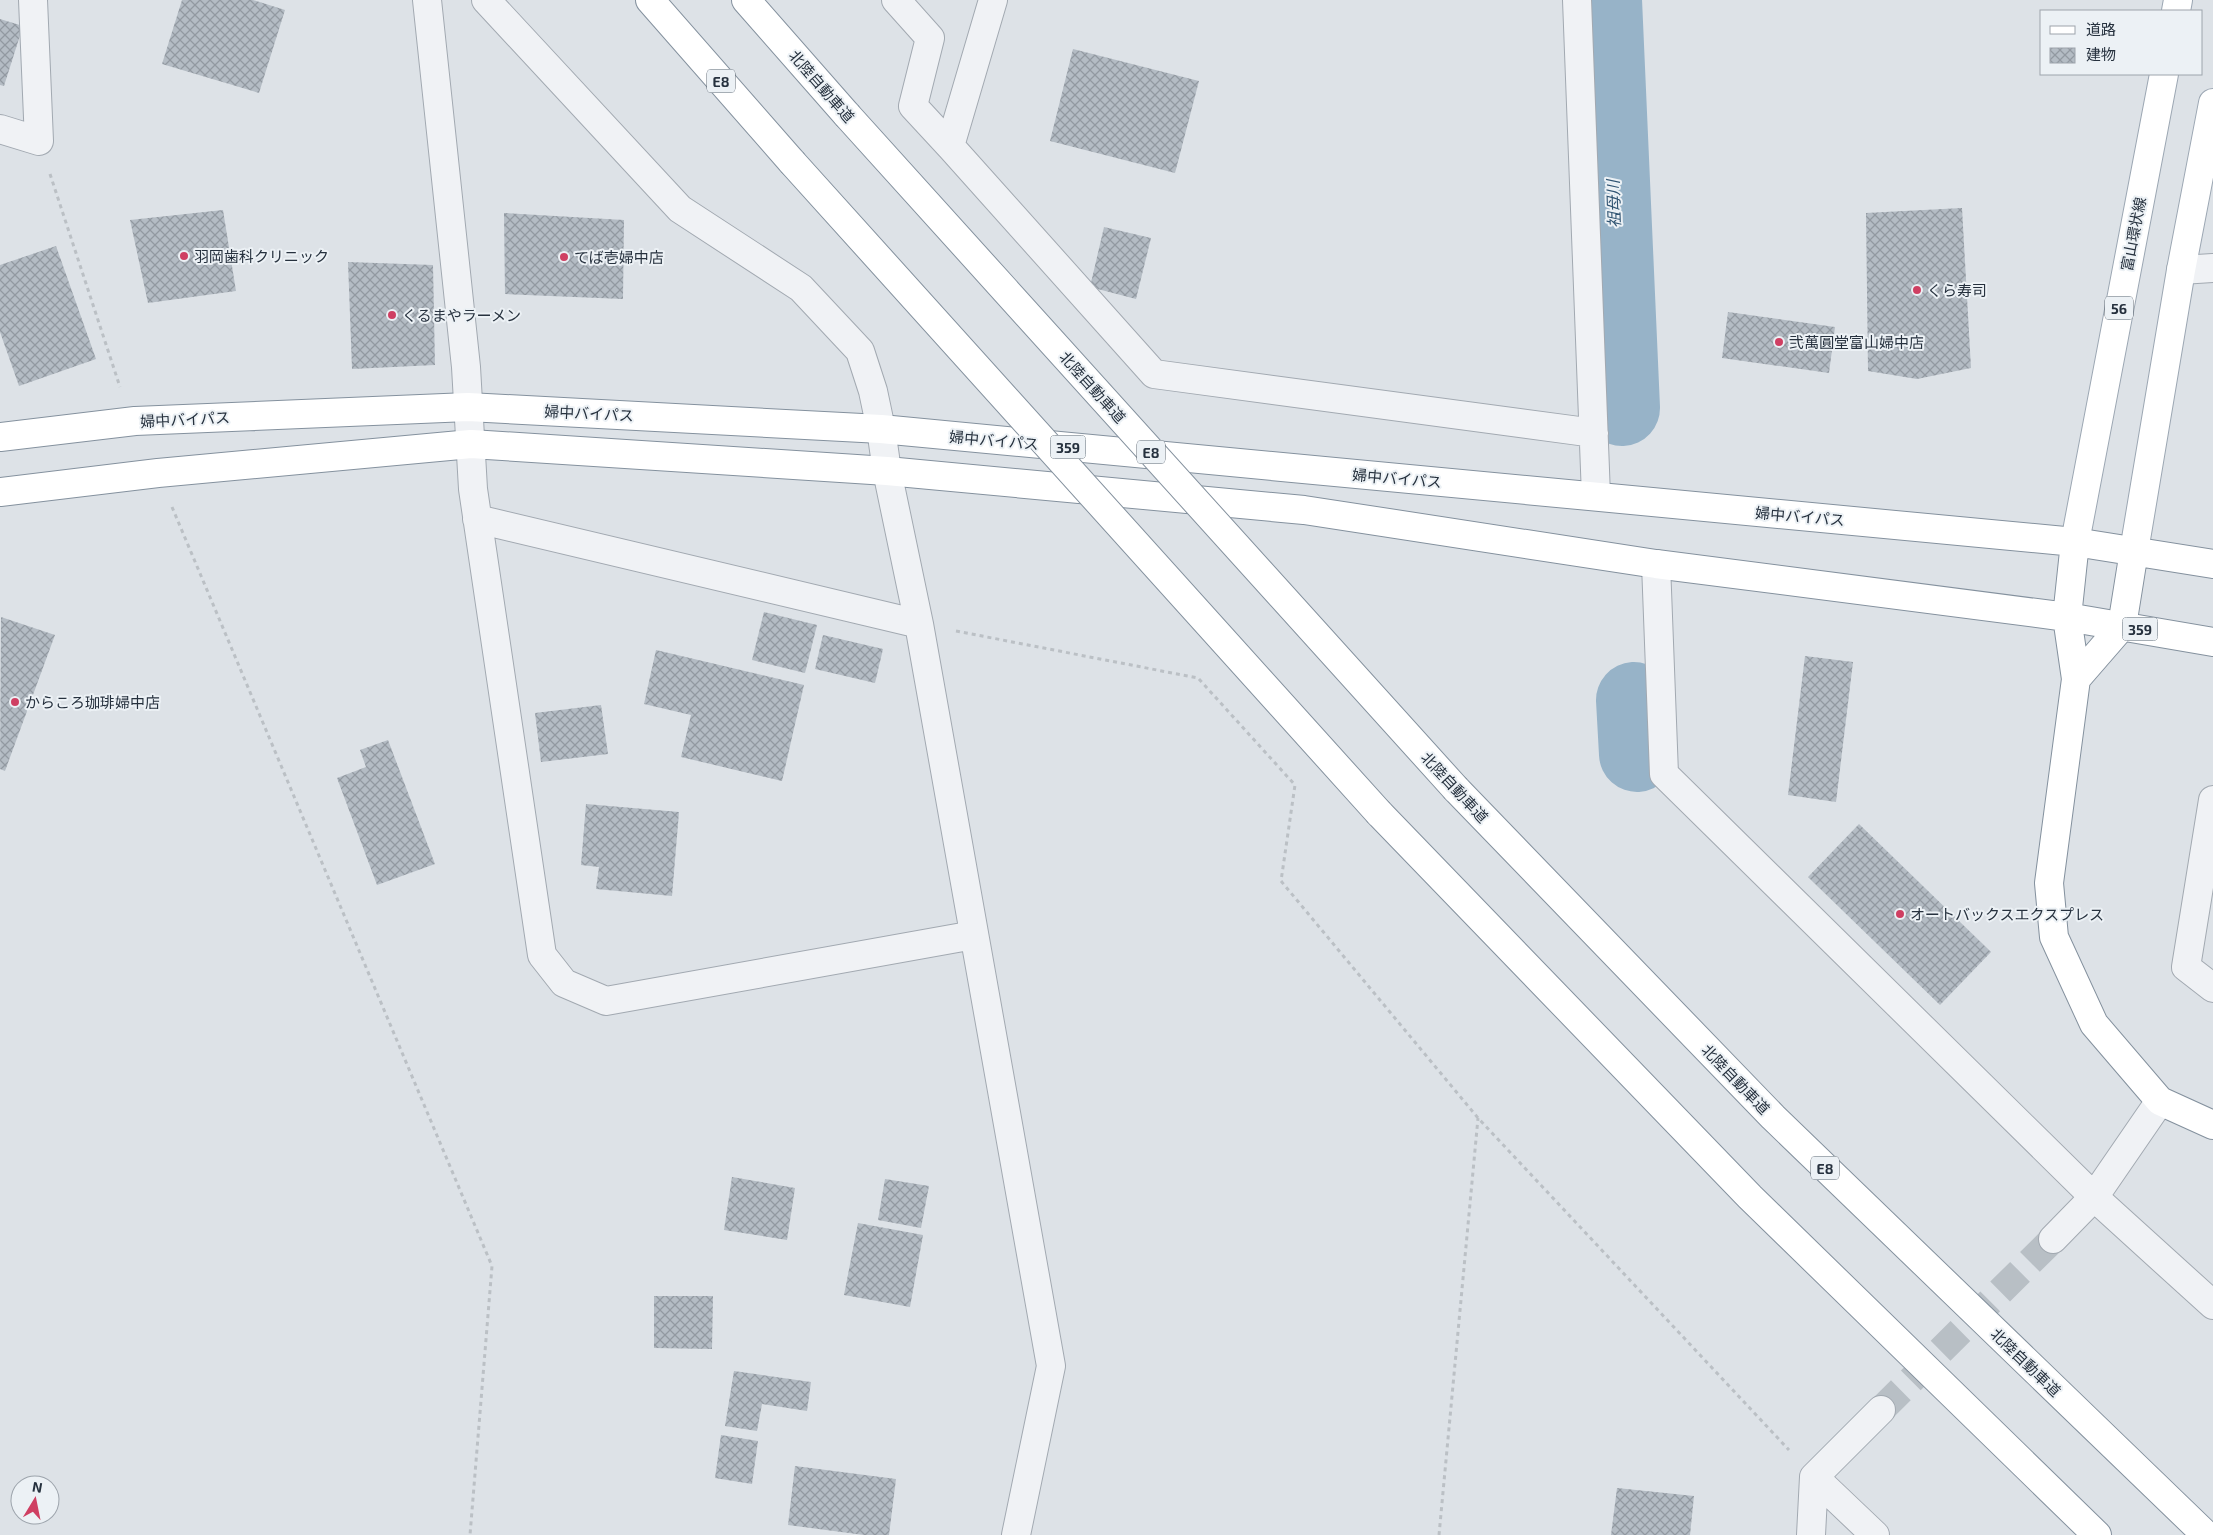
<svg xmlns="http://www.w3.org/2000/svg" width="2213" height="1535" font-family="'Exo 2','Noto Sans JP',sans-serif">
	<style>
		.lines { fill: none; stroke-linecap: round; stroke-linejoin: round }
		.river { stroke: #97b3c8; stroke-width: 76 }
		.building { fill: url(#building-cross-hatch) }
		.minor-tunnel { stroke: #b8bfc5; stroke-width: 28; stroke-dasharray: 28 14; stroke-linecap: butt }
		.minor-casing { stroke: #a2a9b1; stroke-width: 30 }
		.major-casing { stroke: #9ca7b3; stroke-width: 30 }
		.highway-casing { stroke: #84919e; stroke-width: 30 }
		.path { stroke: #bbc0c5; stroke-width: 3; stroke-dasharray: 4 4; stroke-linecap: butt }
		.minor { stroke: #f0f2f5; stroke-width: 28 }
		.major { stroke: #fff; stroke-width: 28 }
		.highway { stroke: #fff; stroke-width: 28 }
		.highway-bridge-casing { stroke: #84919e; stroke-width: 30; stroke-linecap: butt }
		.highway-bridge { stroke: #fff; stroke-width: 28 }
		.poi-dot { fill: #cf3f62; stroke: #ecf1f5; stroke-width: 2 }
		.labels { text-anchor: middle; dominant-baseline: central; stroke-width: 4; stroke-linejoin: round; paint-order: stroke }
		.shield { fill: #ecf1f5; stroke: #616b75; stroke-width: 1 }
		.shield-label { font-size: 14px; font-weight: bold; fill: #26313e }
		.street-label { font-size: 15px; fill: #26313e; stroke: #ecf1f5 }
		.poi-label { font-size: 15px; fill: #26313e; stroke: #ecf1f5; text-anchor: start }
		.water-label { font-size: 16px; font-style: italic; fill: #305472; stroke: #ecf1f5 }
	</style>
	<defs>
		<pattern id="building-cross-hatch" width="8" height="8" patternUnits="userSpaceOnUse" patternTransform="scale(1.25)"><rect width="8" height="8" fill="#b4bcc4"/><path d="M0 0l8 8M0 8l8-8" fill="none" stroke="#9299a1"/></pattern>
	</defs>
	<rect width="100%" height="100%" fill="#dde2e7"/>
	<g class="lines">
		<path class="river" d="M 1604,0 L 1622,408
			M 1634,700 L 1637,754"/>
	</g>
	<path class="building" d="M 182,0 L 253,0 L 285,10 L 259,93 L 162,64 Z
		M 0,19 L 23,26 L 4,86 L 0,85 Z
		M 1073,49 L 1199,81 L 1175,173 L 1050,141 Z
		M 1962,208 L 1971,368 L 1917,379 L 1868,371 L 1866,213 Z
		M 223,210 L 236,291 L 148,303 L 130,220 Z
		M 504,213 L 624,220 L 623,299 L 505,294 Z
		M 1104,227 L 1151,238 L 1136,299 L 1090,287 Z
		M 56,246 L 96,359 L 19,386 L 0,332 L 0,265 Z
		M 348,262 L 433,265 L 435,365 L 352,369 Z
		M 1728,312 L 1835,327 L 1829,373 L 1722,358 Z
		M 764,612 L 817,625 L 805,673 L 752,660 Z
		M 1,617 L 55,635 L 5,771 L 0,769 Z
		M 823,635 L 883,649 L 875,683 L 815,669 Z
		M 656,650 L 804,685 L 782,781 L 681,757 L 691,715 L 644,704 Z
		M 1805,656 L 1853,662 L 1836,802 L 1788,795 Z
		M 601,705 L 608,754 L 541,762 L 535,713 Z
		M 388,740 L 435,864 L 377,885 L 337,778 L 366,767 L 360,750 Z
		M 586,804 L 679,812 L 672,896 L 596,889 L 599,867 L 581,865 Z
		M 1859,824 L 1991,952 L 1940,1005 L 1808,877 Z
		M 732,1177 L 795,1188 L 787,1240 L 724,1230 Z
		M 885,1179 L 929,1186 L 921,1228 L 878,1220 Z
		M 858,1223 L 923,1235 L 910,1307 L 844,1295 Z
		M 654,1296 L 713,1296 L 712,1349 L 654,1348 Z
		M 734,1371 L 811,1382 L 807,1411 L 762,1404 L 757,1431 L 725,1426 Z
		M 721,1435 L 758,1441 L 752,1484 L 715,1478 Z
		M 795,1466 L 896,1479 L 889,1535 L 864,1535 L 788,1525 Z
		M 1617,1488 L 1694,1496 L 1690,1535 L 1611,1535 Z"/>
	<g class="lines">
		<path class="minor-tunnel" d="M 1881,1410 L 2053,1239"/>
		<g class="minor-casing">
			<path id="minor" d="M 427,0 L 466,367 L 473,489 L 542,955 L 564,983 L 606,1001 L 974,935
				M 486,0 L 680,209 L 801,288 L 860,351 L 873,391 L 881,429 L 887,471 L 919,624 L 1051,1366 L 1016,1535
				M 896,0 L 930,38 L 913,106 L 950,146
				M 993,0 L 950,146 L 1154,374 L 1594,433
				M 1577,0 L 1596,496
				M 0,129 L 39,141 L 33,0
				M 2181,270 L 2213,268
				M 477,519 L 919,624
				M 1656,564 L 1664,774 L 2094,1197 L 2213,1305
				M 2213,800 L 2186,967 L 2213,988
				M 2053,1239 L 2094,1197 L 2160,1101
				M 1814,1477 L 1875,1535
				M 1811,1535 L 1814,1477 L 1881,1410"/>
		</g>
		<g class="major-casing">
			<path id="major" d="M 2176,11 L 2178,0
				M 2075,542 L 2164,74
				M 2134,551 L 2181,270 L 2213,103"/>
		</g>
		<g class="highway-casing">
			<path id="highway" d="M 650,0 L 792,162
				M 746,0 L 847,115
				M 0,437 L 135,421 L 468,407 L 881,429 L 2075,542 L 2213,564
				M 0,492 L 158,473 L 471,444 L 887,471 L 1304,510 L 1656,564 L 2067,617 L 2213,642
				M 2075,542 L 2067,617 L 2076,679 L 2049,883 L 2054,937 L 2094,1024 L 2160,1101 L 2213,1125
				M 2076,679 L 2122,626 L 2134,551
				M 1456,789 L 1773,1117 L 2206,1535
				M 1379,813 L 1750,1197 L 2097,1535"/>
		</g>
		<path class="path" d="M 50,174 L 120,387
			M 172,507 L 492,1266 L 470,1535
			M 956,631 L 1198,678 L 1295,785 L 1281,881 L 1478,1118 L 1789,1450
			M 1439,1535 L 1478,1118"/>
		<use href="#minor" class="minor"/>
		<use href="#major" class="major"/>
		<use href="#highway" class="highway"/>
		<g class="highway-bridge-casing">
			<path id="highway-bridge" d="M 847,115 L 1456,789
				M 792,162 L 1379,813"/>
		</g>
		<use href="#highway-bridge" class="highway-bridge"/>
	</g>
	<g class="poi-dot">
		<circle cx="184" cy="256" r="5"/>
		<circle cx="564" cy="257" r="5"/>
		<circle cx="1917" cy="290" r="5"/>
		<circle cx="392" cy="315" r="5"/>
		<circle cx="1779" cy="342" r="5"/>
		<circle cx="15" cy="702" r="5"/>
		<circle cx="1900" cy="914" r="5"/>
	</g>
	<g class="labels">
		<g class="shield">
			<rect x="707" y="69.5" width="28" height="23" rx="4"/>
			<rect x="2105" y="296.5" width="28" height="23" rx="4"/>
			<rect x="1050.5" y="435.5" width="35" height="23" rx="4"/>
			<rect x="1137" y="440.5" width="28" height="23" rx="4"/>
			<rect x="2122.5" y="617.5" width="35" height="23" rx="4"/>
			<rect x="1811" y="1156.5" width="28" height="23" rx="4"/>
		</g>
		<g class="shield-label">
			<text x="721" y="81">E8</text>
			<text x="2119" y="308">56</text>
			<text x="1068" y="447">359</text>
			<text x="1151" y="452">E8</text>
			<text x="2140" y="629">359</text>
			<text x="1825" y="1168">E8</text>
		</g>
		<g class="street-label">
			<text transform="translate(822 86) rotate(49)">北陸自動車道</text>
			<text transform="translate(2133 234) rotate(-79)">富山環状線</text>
			<text transform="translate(1093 387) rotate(48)">北陸自動車道</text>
			<text transform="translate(589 413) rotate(3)">婦中バイパス</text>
			<text transform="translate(185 419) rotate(-3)">婦中バイパス</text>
			<text transform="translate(994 440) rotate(5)">婦中バイパス</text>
			<text transform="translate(1397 478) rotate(5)">婦中バイパス</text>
			<text transform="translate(1800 516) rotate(5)">婦中バイパス</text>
			<text transform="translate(1455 787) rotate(47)">北陸自動車道</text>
			<text transform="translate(1736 1079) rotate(46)">北陸自動車道</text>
			<text transform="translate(2026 1362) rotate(44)">北陸自動車道</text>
		</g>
		<g class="poi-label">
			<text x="194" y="256">羽岡歯科クリニック</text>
			<text x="574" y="257">てば壱婦中店</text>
			<text x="1927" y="290">くら寿司</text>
			<text x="402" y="315">くるまやラーメン</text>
			<text x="1789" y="342">弐萬圓堂富山婦中店</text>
			<text x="25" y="702">からころ珈琲婦中店</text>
			<text x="1910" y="914">オートバックスエクスプレス</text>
		</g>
		<g class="water-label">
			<text transform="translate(1613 204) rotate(-92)">祖母川</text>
		</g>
	</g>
	<rect x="2040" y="10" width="162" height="65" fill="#ecf1f5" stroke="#9da4ac"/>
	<rect x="2050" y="26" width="25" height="8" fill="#ffffff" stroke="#9da4ac"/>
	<text x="2086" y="35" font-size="15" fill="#26313e">道路</text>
	<rect x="2050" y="48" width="25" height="15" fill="url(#building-cross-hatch)" stroke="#9da4ac"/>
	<text x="2086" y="60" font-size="15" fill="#26313e">建物</text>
	<g transform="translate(35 1500) rotate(10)"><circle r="24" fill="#ecf1f5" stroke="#9da4ac"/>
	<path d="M0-4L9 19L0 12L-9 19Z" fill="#cf3f62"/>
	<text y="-8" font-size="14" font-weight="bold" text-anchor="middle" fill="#26313e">N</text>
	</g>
</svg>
